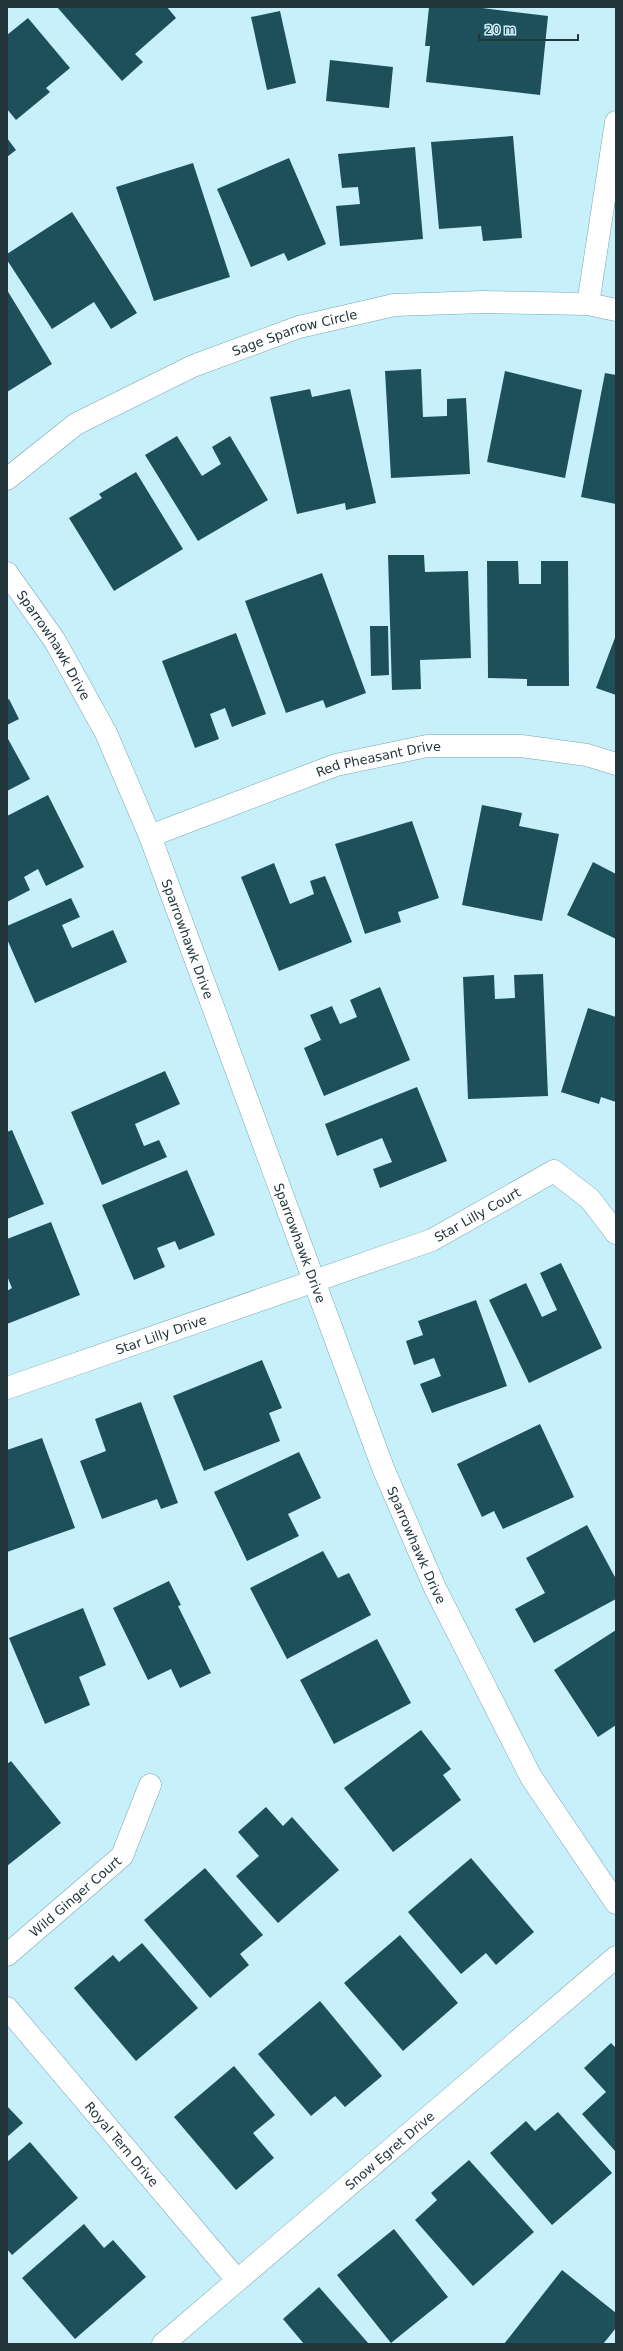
<svg xmlns="http://www.w3.org/2000/svg" width="623" height="2351" font-family="'DejaVu Sans',sans-serif">
	<style>
		.building { fill: #1e505b }
		.lines { fill: none; stroke-linecap: round; stroke-linejoin: round }
		.street-casing { stroke: #77a8b4; stroke-width: 23 }
		.street { stroke: #fff; stroke-width: 22 }
		.labels { text-anchor: middle; dominant-baseline: central; stroke-width: 4; stroke-linejoin: round; paint-order: stroke }
		.street-label { font-size: 13px; fill: #22363b; stroke: #c8f0fb }
	</style>
	<rect width="100%" height="100%" fill="#c8f0fb"/>
	<path class="building" d="M 57,7 L 167,7 L 176,18 L 135,54 L 143,62 L 122,81 Z
		M 429,7 L 474,7 L 548,16 L 540,95 L 426,82 L 430,46 L 425,46 Z
		M 280,11 L 296,83 L 267,90 L 251,17 Z
		M 28,18 L 70,68 L 46,88 L 50,92 L 16,120 L 7,109 L 7,35 Z
		M 330,60 L 393,67 L 389,108 L 326,101 Z
		M 513,136 L 522,238 L 483,241 L 481,226 L 439,229 L 431,142 Z
		M 7,138 L 16,150 L 7,157 Z
		M 415,147 L 423,239 L 340,246 L 336,206 L 360,204 L 358,187 L 342,188 L 338,154 Z
		M 289,158 L 326,244 L 288,261 L 284,253 L 251,267 L 217,189 Z
		M 193,163 L 230,277 L 154,301 L 116,187 Z
		M 72,212 L 137,313 L 111,329 L 94,302 L 52,329 L 7,260 L 7,254 Z
		M 7,290 L 52,364 L 7,392 Z
		M 421,369 L 423,417 L 447,416 L 447,399 L 466,398 L 470,474 L 391,478 L 385,371 Z
		M 505,371 L 582,390 L 565,478 L 487,462 Z
		M 605,373 L 616,375 L 616,504 L 581,497 Z
		M 310,389 L 312,397 L 350,389 L 376,503 L 346,510 L 345,503 L 297,514 L 270,397 Z
		M 177,436 L 202,476 L 221,464 L 212,447 L 230,436 L 268,500 L 198,541 L 145,455 Z
		M 136,472 L 183,549 L 114,591 L 69,518 L 102,498 L 99,494 Z
		M 388,555 L 424,555 L 425,572 L 468,571 L 471,658 L 420,660 L 421,689 L 392,690 Z
		M 487,561 L 518,561 L 519,584 L 541,584 L 541,561 L 568,561 L 569,686 L 527,686 L 527,679 L 488,678 Z
		M 322,573 L 366,693 L 326,708 L 323,700 L 286,713 L 245,601 Z
		M 370,626 L 388,626 L 389,675 L 371,676 Z
		M 236,633 L 266,714 L 232,727 L 225,708 L 210,714 L 219,739 L 195,748 L 162,661 Z
		M 616,635 L 616,695 L 596,688 Z
		M 9,699 L 19,719 L 7,725 L 7,700 Z
		M 7,737 L 30,779 L 7,791 Z
		M 48,795 L 84,867 L 46,886 L 38,869 L 24,877 L 30,890 L 7,902 L 7,816 Z
		M 482,805 L 522,813 L 519,826 L 559,834 L 542,921 L 462,905 Z
		M 412,821 L 439,898 L 398,912 L 401,922 L 365,934 L 335,844 Z
		M 593,862 L 616,874 L 616,939 L 567,915 Z
		M 274,863 L 290,904 L 314,894 L 310,881 L 325,876 L 352,942 L 279,971 L 241,877 Z
		M 71,898 L 80,917 L 62,925 L 72,948 L 113,930 L 127,962 L 35,1003 L 7,939 L 7,926 Z
		M 543,974 L 548,1096 L 468,1099 L 463,977 L 494,975 L 495,999 L 515,998 L 514,975 Z
		M 380,987 L 410,1060 L 324,1096 L 304,1048 L 321,1040 L 310,1015 L 332,1006 L 340,1024 L 357,1017 L 350,1000 Z
		M 588,1008 L 616,1017 L 616,1102 L 601,1097 L 599,1104 L 561,1092 Z
		M 165,1071 L 180,1104 L 135,1124 L 144,1146 L 159,1140 L 167,1157 L 102,1185 L 71,1112 Z
		M 417,1087 L 447,1161 L 380,1188 L 373,1169 L 392,1162 L 382,1138 L 337,1156 L 325,1124 Z
		M 12,1130 L 44,1204 L 7,1219 L 7,1132 Z
		M 187,1170 L 215,1235 L 179,1250 L 175,1241 L 157,1248 L 165,1267 L 134,1280 L 102,1205 Z
		M 51,1222 L 80,1295 L 7,1324 L 7,1291 L 12,1288 L 7,1276 L 7,1239 Z
		M 561,1263 L 602,1348 L 529,1383 L 489,1300 L 526,1283 L 542,1317 L 557,1310 L 540,1273 Z
		M 476,1300 L 507,1386 L 432,1413 L 420,1384 L 441,1376 L 434,1358 L 414,1365 L 406,1341 L 423,1335 L 418,1321 Z
		M 262,1360 L 282,1408 L 269,1413 L 280,1441 L 204,1471 L 173,1396 Z
		M 141,1402 L 178,1503 L 161,1509 L 157,1499 L 102,1519 L 80,1461 L 106,1451 L 95,1419 Z
		M 540,1424 L 574,1497 L 503,1529 L 494,1511 L 482,1517 L 457,1464 Z
		M 42,1438 L 75,1528 L 7,1552 L 7,1450 Z
		M 299,1452 L 321,1498 L 288,1514 L 299,1536 L 247,1561 L 214,1492 Z
		M 587,1525 L 616,1579 L 616,1599 L 534,1643 L 515,1609 L 545,1593 L 526,1558 Z
		M 323,1551 L 338,1578 L 349,1573 L 371,1615 L 287,1659 L 250,1588 Z
		M 169,1581 L 181,1605 L 178,1606 L 211,1673 L 180,1688 L 171,1669 L 148,1680 L 113,1608 Z
		M 83,1608 L 106,1665 L 79,1677 L 90,1705 L 45,1724 L 9,1638 Z
		M 616,1630 L 616,1725 L 598,1737 L 554,1670 Z
		M 377,1639 L 411,1703 L 334,1744 L 300,1680 Z
		M 421,1730 L 451,1769 L 443,1775 L 461,1800 L 393,1852 L 344,1788 Z
		M 11,1761 L 61,1823 L 7,1866 L 7,1764 Z
		M 266,1807 L 283,1826 L 292,1817 L 339,1870 L 278,1923 L 236,1876 L 259,1856 L 238,1832 Z
		M 471,1858 L 534,1932 L 496,1965 L 486,1953 L 461,1974 L 408,1912 Z
		M 205,1868 L 263,1935 L 240,1954 L 249,1965 L 210,1998 L 144,1920 Z
		M 400,1935 L 458,2003 L 403,2051 L 344,1983 Z
		M 142,1943 L 198,2008 L 136,2061 L 74,1988 L 113,1955 L 119,1962 Z
		M 320,2001 L 382,2076 L 345,2107 L 335,2096 L 311,2116 L 258,2054 Z
		M 611,2043 L 616,2048 L 616,2152 L 582,2114 L 606,2092 L 584,2068 Z
		M 234,2066 L 275,2115 L 253,2133 L 274,2158 L 236,2190 L 174,2117 Z
		M 7,2106 L 23,2123 L 7,2137 Z
		M 558,2112 L 612,2173 L 552,2225 L 490,2153 L 526,2121 L 535,2131 Z
		M 30,2142 L 78,2198 L 12,2255 L 7,2249 L 7,2162 Z
		M 469,2160 L 534,2232 L 473,2286 L 415,2220 L 437,2200 L 431,2193 Z
		M 84,2224 L 104,2248 L 113,2240 L 146,2277 L 75,2339 L 22,2278 Z
		M 394,2229 L 448,2297 L 391,2343 L 337,2275 Z
		M 562,2270 L 616,2313 L 616,2328 L 603,2344 L 504,2344 Z
		M 319,2287 L 369,2344 L 304,2344 L 283,2319 Z"/>
	<g class="lines">
		<g class="street-casing">
			<g id="street">
				<path d="M 588,304 L 616,122"/>
				<path id="s1" d="M 7,479 L 76,424 L 193,366 L 299,327 L 394,305 L 483,302 L 588,304 L 616,310"/>
				<path id="s2" d="M 7,573 L 55,641 L 106,733 L 150,836 L 383,1468 L 435,1588 L 531,1777 L 616,1903"/>
				<path id="s3" d="M 150,836 L 336,765 L 427,746 L 521,746 L 587,755 L 616,764"/>
				<path id="s4" d="M 7,1388 L 432,1240 L 554,1171 L 590,1199 L 616,1233"/>
				<path id="s5" d="M 7,1955 L 122,1856 L 150,1785"/>
				<path id="s6" d="M 7,2008 L 237,2280"/>
				<path id="s7" d="M 163,2344 L 616,1957"/>
			</g>
		</g>
		<use href="#street" class="street"/>
	</g>
	<g class="labels">
		<g class="street-label">
			<text stroke="none"><textPath href="#s1" startOffset="326">Sage Sparrow Circle</textPath></text>
			<text stroke="none"><textPath href="#s2" startOffset="86">Sparrowhawk Drive</textPath></text>
			<text stroke="none"><textPath href="#s3" startOffset="242">Red Pheasant Drive</textPath></text>
			<text stroke="none"><textPath href="#s2" startOffset="410">Sparrowhawk Drive</textPath></text>
			<text stroke="none"><textPath href="#s4" startOffset="502">Star Lilly Court</textPath></text>
			<text stroke="none"><textPath href="#s2" startOffset="734">Sparrowhawk Drive</textPath></text>
			<text stroke="none"><textPath href="#s4" startOffset="163">Star Lilly Drive</textPath></text>
			<text stroke="none"><textPath href="#s2" startOffset="1058">Sparrowhawk Drive</textPath></text>
			<text stroke="none"><textPath href="#s5" startOffset="90">Wild Ginger Court</textPath></text>
			<text stroke="none"><textPath href="#s6" startOffset="178">Royal Tern Drive</textPath></text>
			<text stroke="none"><textPath href="#s7" startOffset="298">Snow Egret Drive</textPath></text>
		</g>
	</g>
	<rect width="623" height="2351" fill="none" stroke="#22363b" stroke-width="16"/>
	<path d="M479 34v6h99v-6" fill="none" stroke="#22363b" stroke-width="2"/>
	<text x="485" y="34" font-size="12" fill="#22363b" stroke="#c8f0fb" stroke-width="3" paint-order="stroke">20 m</text>
</svg>
